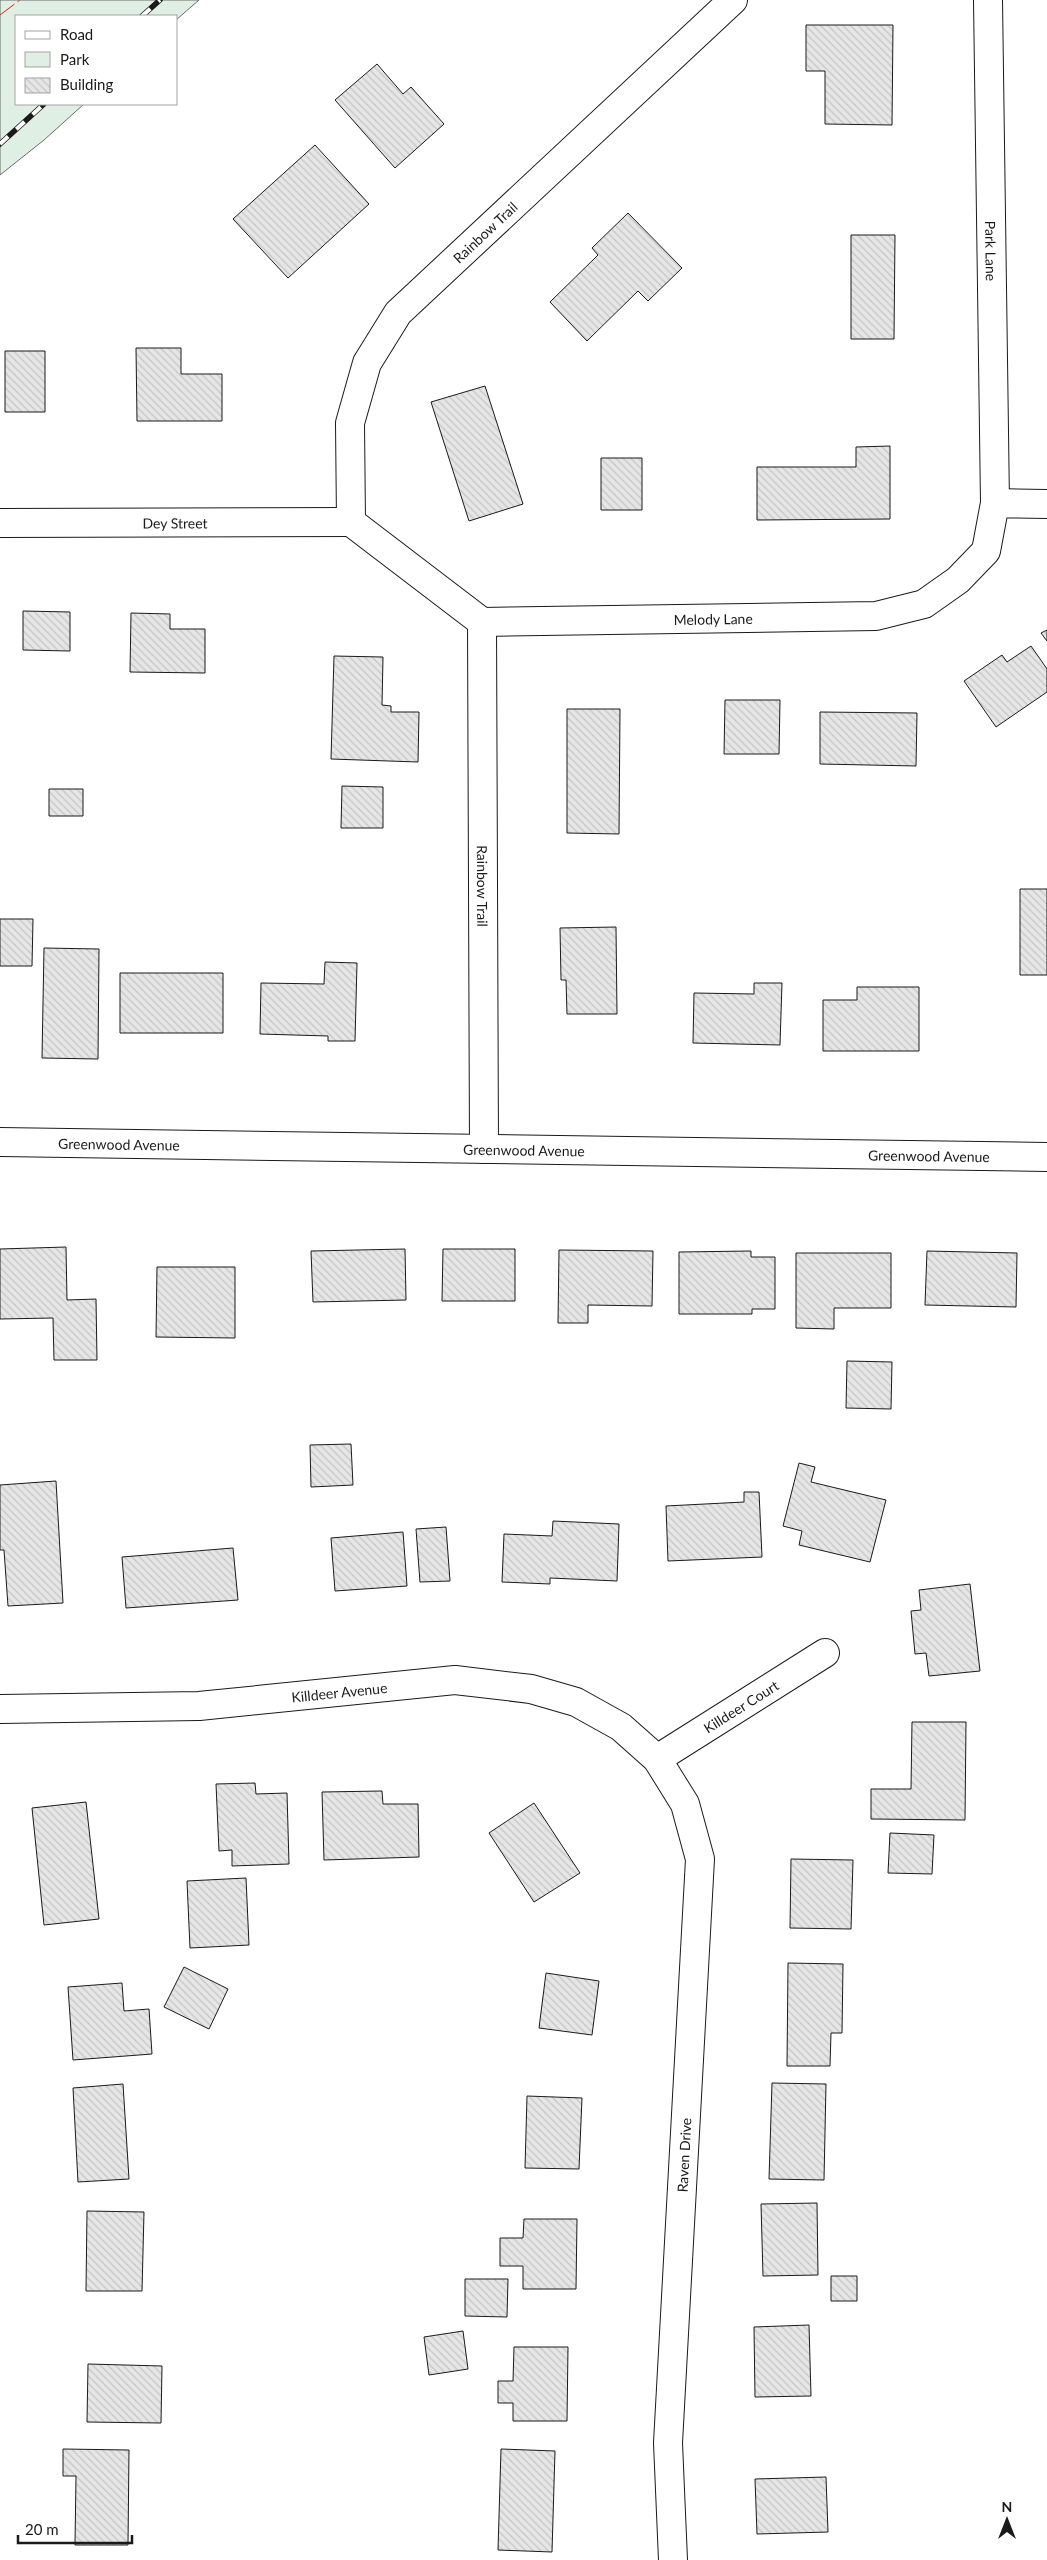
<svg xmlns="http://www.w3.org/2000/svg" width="1047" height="2560" font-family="Lato,sans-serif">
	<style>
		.green { fill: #e0efe3; stroke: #6a6a6a }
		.building { fill: url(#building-back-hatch); stroke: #1a1a1a }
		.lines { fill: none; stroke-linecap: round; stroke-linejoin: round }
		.street-casing { stroke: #1a1a1a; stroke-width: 30 }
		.secondary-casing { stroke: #1a1a1a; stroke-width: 30 }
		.street { stroke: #fff; stroke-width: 28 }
		.secondary { stroke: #fff; stroke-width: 28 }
		.rail-casing { stroke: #1a1a1a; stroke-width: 5.5 }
		.rail { stroke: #fff; stroke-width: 4; stroke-dasharray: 11; stroke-linecap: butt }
		.power { stroke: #c62828; stroke-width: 1; stroke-dasharray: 18 4 2.5 4; stroke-linecap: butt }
		.labels { text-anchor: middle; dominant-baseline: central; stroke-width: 4; stroke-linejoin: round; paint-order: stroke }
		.street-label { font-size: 14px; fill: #1a1a1a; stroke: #fff }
	</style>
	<defs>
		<pattern id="building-back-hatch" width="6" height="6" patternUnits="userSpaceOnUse" patternTransform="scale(1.25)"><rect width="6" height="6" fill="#e6e6e6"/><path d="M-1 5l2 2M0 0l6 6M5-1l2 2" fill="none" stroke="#c5c5c5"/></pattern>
	</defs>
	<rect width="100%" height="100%" fill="#fff"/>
	<path class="green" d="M 0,0 L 199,0 L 176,20 L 176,16 L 16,16 L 16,104 L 84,104 L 44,140 L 0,175 Z"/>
	<path class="building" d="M 806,25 L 893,25 L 892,125 L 825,124 L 825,71 L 806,71 Z
		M 377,64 L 403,94 L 411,87 L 444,124 L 395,168 L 335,100 Z
		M 315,145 L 369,204 L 288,278 L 233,219 Z
		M 628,213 L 682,268 L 648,301 L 638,291 L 587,341 L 550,302 L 598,255 L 592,248 Z
		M 851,235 L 895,235 L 894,339 L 851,339 Z
		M 136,348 L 181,348 L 181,374 L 222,374 L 222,421 L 137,421 Z
		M 5,351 L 45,351 L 45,412 L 5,412 Z
		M 485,386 L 523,504 L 469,521 L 431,402 Z
		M 890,446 L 890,519 L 757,520 L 757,467 L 856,467 L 856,447 Z
		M 601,458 L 642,458 L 642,510 L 601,510 Z
		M 23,611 L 70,612 L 70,651 L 23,650 Z
		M 131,613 L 170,614 L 170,629 L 205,629 L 205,673 L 130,672 Z
		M 1047,630 L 1047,641 L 1041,633 Z
		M 1031,646 L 1047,669 L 1047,692 L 996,727 L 964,681 L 1002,655 L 1007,662 Z
		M 334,656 L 383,657 L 382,705 L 391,706 L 391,712 L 419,712 L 418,762 L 331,759 Z
		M 725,700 L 780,700 L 779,754 L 724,754 Z
		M 567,709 L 620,709 L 619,834 L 567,833 Z
		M 820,712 L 917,713 L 916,766 L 820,764 Z
		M 342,786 L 383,787 L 383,828 L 341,828 Z
		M 49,789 L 83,789 L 83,816 L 49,816 Z
		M 1020,889 L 1047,889 L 1047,975 L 1020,975 Z
		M 0,919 L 33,919 L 32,966 L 0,966 Z
		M 616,927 L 617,1014 L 567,1014 L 566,980 L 561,980 L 560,928 Z
		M 44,948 L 99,949 L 98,1059 L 42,1058 Z
		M 325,962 L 357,963 L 355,1041 L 328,1041 L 328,1036 L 260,1034 L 261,983 L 324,984 Z
		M 120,973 L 223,973 L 223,1033 L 120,1033 Z
		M 754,983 L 782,983 L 780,1045 L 693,1043 L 694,993 L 754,994 Z
		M 857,987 L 919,987 L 919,1051 L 823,1051 L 823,1000 L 857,1000 Z
		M 66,1247 L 67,1300 L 96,1299 L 97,1360 L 54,1360 L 53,1318 L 0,1319 L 0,1249 Z
		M 405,1249 L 406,1300 L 313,1302 L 311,1251 Z
		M 443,1249 L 515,1249 L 515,1301 L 442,1301 Z
		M 559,1250 L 653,1251 L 652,1306 L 588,1305 L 588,1323 L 558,1323 Z
		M 751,1251 L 751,1257 L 775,1257 L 775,1309 L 752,1309 L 752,1314 L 679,1314 L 679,1252 Z
		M 927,1251 L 1017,1253 L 1016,1307 L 925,1305 Z
		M 796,1253 L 891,1253 L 891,1308 L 834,1308 L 834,1329 L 796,1328 Z
		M 157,1267 L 235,1267 L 235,1338 L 156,1337 Z
		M 847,1361 L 892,1362 L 891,1409 L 846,1408 Z
		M 351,1444 L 353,1485 L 311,1487 L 310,1445 Z
		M 799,1463 L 815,1467 L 811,1482 L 886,1500 L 870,1562 L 799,1545 L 802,1531 L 783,1526 Z
		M 56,1481 L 63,1603 L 8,1606 L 4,1550 L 0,1550 L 0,1485 Z
		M 744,1492 L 759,1492 L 762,1557 L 668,1561 L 666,1506 L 744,1502 Z
		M 553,1521 L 619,1524 L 617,1581 L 550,1578 L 550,1584 L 502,1582 L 504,1534 L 552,1536 Z
		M 446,1527 L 450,1581 L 420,1582 L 416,1529 Z
		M 403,1532 L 407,1586 L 335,1591 L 331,1538 Z
		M 233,1548 L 238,1600 L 126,1608 L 122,1557 Z
		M 970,1584 L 980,1671 L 929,1676 L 926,1653 L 915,1654 L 911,1611 L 921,1610 L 919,1590 Z
		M 912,1722 L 966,1722 L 965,1820 L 871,1819 L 871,1789 L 911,1789 Z
		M 255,1783 L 256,1794 L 287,1793 L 289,1864 L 232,1866 L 232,1850 L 219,1851 L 216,1784 Z
		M 382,1791 L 383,1804 L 418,1804 L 419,1857 L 324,1860 L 322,1792 Z
		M 86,1802 L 99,1919 L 44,1925 L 32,1808 Z
		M 534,1803 L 580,1873 L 534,1902 L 489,1833 Z
		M 890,1833 L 934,1835 L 932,1874 L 888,1873 Z
		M 791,1859 L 853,1860 L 851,1929 L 790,1928 Z
		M 246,1878 L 249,1945 L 190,1948 L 187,1881 Z
		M 788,1963 L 843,1964 L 842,2033 L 831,2033 L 830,2066 L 787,2066 Z
		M 184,1967 L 228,1989 L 209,2029 L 164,2007 Z
		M 546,1973 L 599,1981 L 592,2035 L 539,2028 Z
		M 122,1983 L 124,2011 L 149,2009 L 152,2054 L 73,2060 L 68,1987 Z
		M 772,2083 L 826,2084 L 824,2180 L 769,2179 Z
		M 123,2084 L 129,2179 L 78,2182 L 73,2088 Z
		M 527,2096 L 582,2098 L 579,2169 L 525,2168 Z
		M 817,2203 L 818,2275 L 763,2276 L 761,2204 Z
		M 87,2211 L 144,2212 L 142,2291 L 86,2291 Z
		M 524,2219 L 577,2219 L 576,2289 L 523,2289 L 523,2266 L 500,2266 L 500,2238 L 523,2238 Z
		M 831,2276 L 857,2276 L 857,2301 L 831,2301 Z
		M 465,2279 L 508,2279 L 507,2317 L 465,2316 Z
		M 809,2325 L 811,2396 L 755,2397 L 754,2327 Z
		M 463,2331 L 468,2369 L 429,2375 L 424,2337 Z
		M 514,2347 L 568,2347 L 567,2421 L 513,2421 L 513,2403 L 498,2403 L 498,2381 L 513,2381 Z
		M 88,2364 L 162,2366 L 161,2423 L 87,2422 Z
		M 63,2449 L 129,2450 L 128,2545 L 75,2545 L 76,2476 L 63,2476 Z
		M 501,2449 L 555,2451 L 552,2552 L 498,2550 Z
		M 826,2477 L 828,2532 L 757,2534 L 755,2479 Z"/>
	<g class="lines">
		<g class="street-casing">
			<g id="street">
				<path id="s1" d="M 988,0 L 995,503"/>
				<path id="s2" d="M 351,522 L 482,622 L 876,616 L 924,604 L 958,580 L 986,551 L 995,503 L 1047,504"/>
				<path id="s3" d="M 351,522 L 350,423 L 367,363 L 398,313 L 733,0"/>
				<path id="s4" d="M 0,523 L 351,522"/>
				<path id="s5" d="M 482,622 L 484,1149"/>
				<path id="s6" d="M 0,1709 L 199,1706 L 455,1680 L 531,1689 L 576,1702 L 621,1727 L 657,1759 L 685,1804 L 700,1859 L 668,2443 L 673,2560"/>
				<path id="s7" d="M 657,1759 L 825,1653"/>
			</g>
		</g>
		<g class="secondary-casing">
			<g id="secondary">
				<path id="s8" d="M 0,1142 L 1047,1157"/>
			</g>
		</g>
		<use href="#street" class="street"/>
		<use href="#secondary" class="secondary"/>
		<g class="rail-casing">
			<path id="rail" d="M 142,16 L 160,0
				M 0,144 L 44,104"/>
		</g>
		<use href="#rail" class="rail"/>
		<path class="power" d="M 0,15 L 20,0"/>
	</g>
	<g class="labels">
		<g class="street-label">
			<text stroke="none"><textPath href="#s3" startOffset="339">Rainbow Trail</textPath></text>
			<text stroke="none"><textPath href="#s1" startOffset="251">Park Lane</textPath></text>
			<text stroke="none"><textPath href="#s4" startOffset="175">Dey Street</textPath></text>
			<text stroke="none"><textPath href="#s2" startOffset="396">Melody Lane</textPath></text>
			<text stroke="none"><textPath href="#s5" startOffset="264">Rainbow Trail</textPath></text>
			<text stroke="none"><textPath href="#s8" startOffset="119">Greenwood Avenue</textPath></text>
			<text stroke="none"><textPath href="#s8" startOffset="524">Greenwood Avenue</textPath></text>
			<text stroke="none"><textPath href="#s8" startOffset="929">Greenwood Avenue</textPath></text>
			<text stroke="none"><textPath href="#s6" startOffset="340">Killdeer Avenue</textPath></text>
			<text stroke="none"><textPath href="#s7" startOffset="99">Killdeer Court</textPath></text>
			<text transform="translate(684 2155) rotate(-87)">Raven Drive</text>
		</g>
	</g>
	<rect x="15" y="15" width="162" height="90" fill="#ffffff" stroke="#a3a3a3"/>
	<rect x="25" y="31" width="25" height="8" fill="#ffffff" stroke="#a3a3a3"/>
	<text x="60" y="40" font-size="15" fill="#1a1a1a">Road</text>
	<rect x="25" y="52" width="25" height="15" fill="#e0efe3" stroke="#a3a3a3"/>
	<text x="60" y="65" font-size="15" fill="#1a1a1a">Park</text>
	<rect x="25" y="78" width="25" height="15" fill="url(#building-back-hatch)" stroke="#a3a3a3"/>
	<text x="60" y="90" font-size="15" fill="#1a1a1a">Building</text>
	<g transform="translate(1007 2520)" stroke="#ffffff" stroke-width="4" paint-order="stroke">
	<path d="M0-4L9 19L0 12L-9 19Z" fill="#1a1a1a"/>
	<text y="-8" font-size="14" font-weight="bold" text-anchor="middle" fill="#1a1a1a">N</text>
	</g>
	<path d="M18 2535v8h114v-8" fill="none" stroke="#1a1a1a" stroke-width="2.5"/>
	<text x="25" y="2535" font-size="15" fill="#1a1a1a" stroke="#ffffff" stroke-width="4" paint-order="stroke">20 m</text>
</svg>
